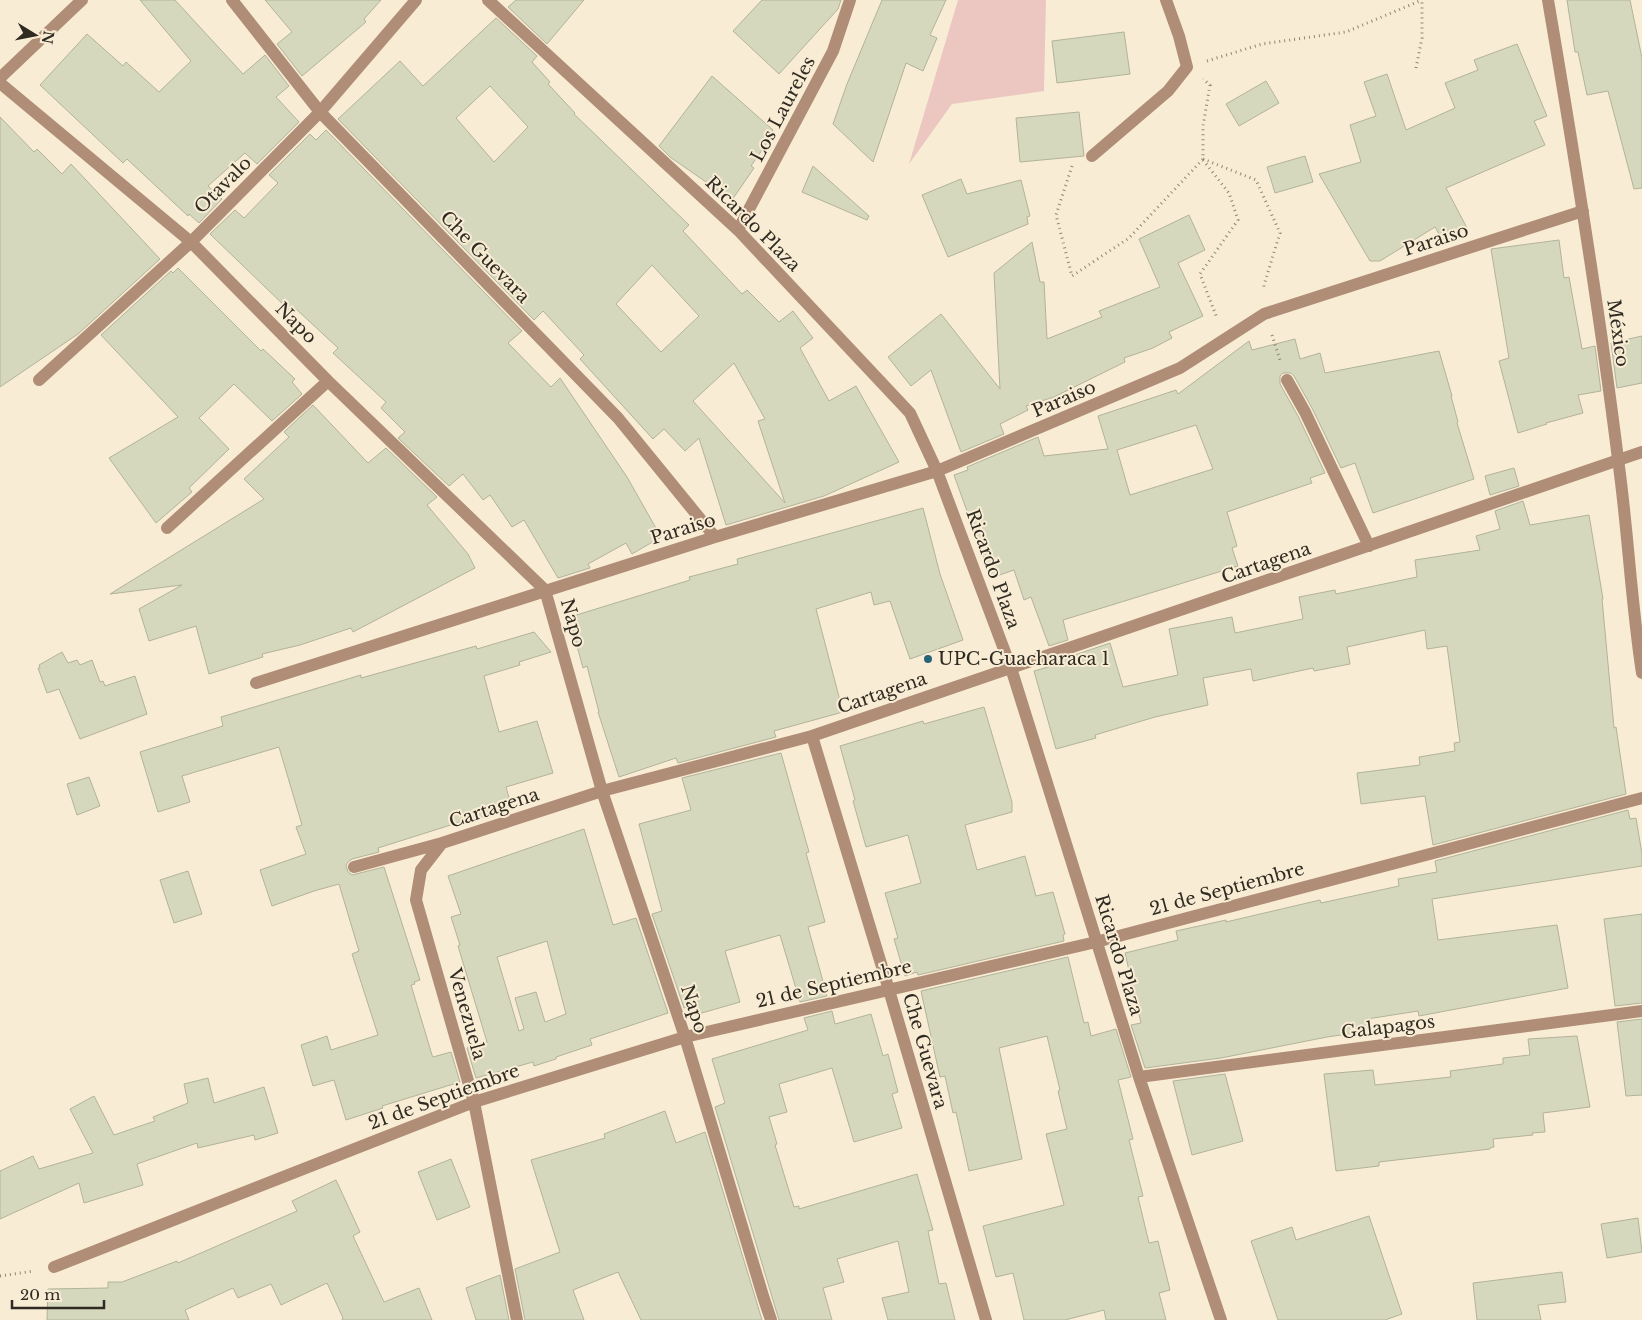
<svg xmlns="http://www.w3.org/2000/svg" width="1642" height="1320" font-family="'Libre Baskerville',serif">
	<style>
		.green { fill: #ecc6c1 }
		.building { fill: #d6d8be; stroke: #b1b39a; fill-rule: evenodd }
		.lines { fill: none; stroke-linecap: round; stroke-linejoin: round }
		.path { stroke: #8f8676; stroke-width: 3; stroke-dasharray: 1 4; stroke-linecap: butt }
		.minor { stroke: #b08d77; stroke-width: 12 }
		.poi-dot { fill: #25657a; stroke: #f9ecd4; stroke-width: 2 }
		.labels { text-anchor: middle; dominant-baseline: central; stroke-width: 4; stroke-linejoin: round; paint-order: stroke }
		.street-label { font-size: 18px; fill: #302b22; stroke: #f9ecd4 }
		.poi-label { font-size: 18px; fill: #302b22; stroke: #f9ecd4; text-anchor: start }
	</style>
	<rect width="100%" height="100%" fill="#f9ecd4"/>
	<path class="green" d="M 958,0 L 1046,0 L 1044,91 L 952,104 L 909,164 Z"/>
	<path class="building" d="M 140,0 L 175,0 L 243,74 L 265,55 L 289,86 L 276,97 L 299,122 L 257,164 L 245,153 L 208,186 L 222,199 L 199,223 L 189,214 L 188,216 L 127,159 L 123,163 L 40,85 L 87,34 L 123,66 L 126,62 L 159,92 L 191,61 Z
		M 265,0 L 381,0 L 364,19 L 366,22 L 302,76 L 277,44 L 292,32 Z
		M 516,0 L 584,0 L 547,44 L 508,7 Z
		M 762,0 L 841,0 L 838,9 L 779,74 L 733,31 Z
		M 882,0 L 946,0 L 930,35 L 937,38 L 923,71 L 906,63 L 873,162 L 833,124 L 847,84 Z
		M 1567,0 L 1630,0 L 1642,58 L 1642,188 L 1634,189 L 1608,91 L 1587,95 L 1578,52 L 1575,52 Z
		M 496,18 L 537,56 L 532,62 L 550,82 L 548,84 L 575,113 L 574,114 L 689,225 L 683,231 L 742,294 L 747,290 L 779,322 L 793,311 L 813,338 L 800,348 L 829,401 L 856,386 L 899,462 L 824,496 L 726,525 L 699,438 L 685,451 L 664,429 L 653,439 L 580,359 L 584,355 L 543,311 L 534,320 L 338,119 L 400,61 L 423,86 ZM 490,86 L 528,127 L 494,162 L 456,118 ZM 652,265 L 699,316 L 661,352 L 616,304 ZM 734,363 L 765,419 L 758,421 L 785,503 L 693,401 Z
		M 1124,32 L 1130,74 L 1057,83 L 1052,41 Z
		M 1517,44 L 1547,116 L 1534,121 L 1545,145 L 1446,188 L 1467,228 L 1443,241 L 1435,227 L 1380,261 L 1370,261 L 1319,174 L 1361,162 L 1350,125 L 1376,116 L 1364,82 L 1387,74 L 1406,130 L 1455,108 L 1445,83 L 1478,70 L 1474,60 Z
		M 712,76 L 773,130 L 767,138 L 769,140 L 751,166 L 754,168 L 732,200 L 670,157 L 659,146 Z
		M 1266,81 L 1279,103 L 1239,126 L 1226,104 Z
		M 1079,112 L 1084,156 L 1020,162 L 1016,118 Z
		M 0,117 L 34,152 L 37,149 L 62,174 L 71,164 L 160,259 L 78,334 L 0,387 Z
		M 326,130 L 522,331 L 508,343 L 551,387 L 560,378 L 627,477 L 661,537 L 632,554 L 626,543 L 588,564 L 590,568 L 558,578 L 524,520 L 512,527 L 490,495 L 483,500 L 463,474 L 449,486 L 398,438 L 405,432 L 381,408 L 386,402 L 333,353 L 338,348 L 295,308 L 291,312 L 210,234 L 235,210 L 244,218 L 278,183 L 269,175 L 310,134 L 316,140 Z
		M 1305,156 L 1313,182 L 1275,193 L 1267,167 Z
		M 813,166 L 869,216 L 867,220 L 802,192 Z
		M 961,179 L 967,194 L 1021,180 L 1030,216 L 1027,217 L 1028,224 L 948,257 L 922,195 Z
		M 1189,215 L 1205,250 L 1178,263 L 1203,316 L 1169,332 L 1172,338 L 1153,348 L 1124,358 L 1125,362 L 1054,397 L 1026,406 L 1028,410 L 1000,424 L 1004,434 L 961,452 L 931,370 L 911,386 L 888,357 L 941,314 L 1000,389 L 994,273 L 1032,242 L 1040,282 L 1044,282 L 1047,339 L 1102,317 L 1099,311 L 1160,287 L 1139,239 Z
		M 1559,240 L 1564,278 L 1569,277 L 1582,349 L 1595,346 L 1601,391 L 1578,395 L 1583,413 L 1546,423 L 1547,424 L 1518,433 L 1499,361 L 1509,358 L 1491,249 Z
		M 178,268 L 261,351 L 263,349 L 295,379 L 292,382 L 302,394 L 272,421 L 234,384 L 199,418 L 229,449 L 189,488 L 192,492 L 156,523 L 109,458 L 178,417 L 101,335 L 171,271 L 173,273 Z
		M 1642,336 L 1642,383 L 1617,388 L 1611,343 Z
		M 1295,339 L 1300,359 L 1320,353 L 1325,373 L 1439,351 L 1452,396 L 1451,396 L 1458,422 L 1457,423 L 1474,479 L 1373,513 L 1355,463 L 1341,468 L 1312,408 L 1294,376 L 1291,373 L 1283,373 L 1280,376 L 1280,384 L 1298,416 L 1325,473 L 1310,478 L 1312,483 L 1227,512 L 1237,546 L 1232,548 L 1238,566 L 1063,620 L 1068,640 L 1049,646 L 1031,597 L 1024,600 L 1014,570 L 991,578 L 954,475 L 968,470 L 967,467 L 1038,437 L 1044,456 L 1108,449 L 1098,416 L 1176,390 L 1178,394 L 1249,341 L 1252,350 ZM 1196,425 L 1213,469 L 1130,495 L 1117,450 Z
		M 313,405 L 368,463 L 386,448 L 437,497 L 427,505 L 468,554 L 475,568 L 353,632 L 351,628 L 300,645 L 262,654 L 263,657 L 209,674 L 196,626 L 149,641 L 139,609 L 182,585 L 110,594 L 264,499 L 244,479 L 289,437 L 284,432 Z
		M 1514,468 L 1519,486 L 1490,495 L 1485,476 Z
		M 1523,501 L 1530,525 L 1589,515 L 1603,599 L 1602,599 L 1614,728 L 1616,727 L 1626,794 L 1433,845 L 1425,796 L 1361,804 L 1357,773 L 1420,765 L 1419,757 L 1455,751 L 1454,743 L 1460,742 L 1447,646 L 1427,649 L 1425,630 L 1347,647 L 1350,664 L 1314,671 L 1313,668 L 1253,681 L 1251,669 L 1203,678 L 1208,705 L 1155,717 L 1095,735 L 1096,738 L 1056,749 L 1034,671 L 1055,665 L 1054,662 L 1110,643 L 1123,687 L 1178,675 L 1169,629 L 1232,617 L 1235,633 L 1303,619 L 1299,597 L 1335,590 L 1336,594 L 1417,577 L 1415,560 L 1480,550 L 1476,536 L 1500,529 L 1495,511 Z
		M 923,508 L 940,574 L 963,640 L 910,659 L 890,601 L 874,605 L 871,592 L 816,609 L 843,712 L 774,731 L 776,737 L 678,763 L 676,758 L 619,777 L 598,712 L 599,712 L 587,666 L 583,668 L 572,627 L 575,625 L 570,617 L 690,580 L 689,577 L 738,564 L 737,559 Z
		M 534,632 L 551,652 L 519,662 L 520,665 L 484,676 L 499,732 L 537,721 L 553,773 L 506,787 L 512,808 L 476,819 L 476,817 L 378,848 L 379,852 L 352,859 L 348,862 L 346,865 L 348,872 L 352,875 L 384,867 L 420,980 L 414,982 L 415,984 L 411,985 L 432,1055 L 433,1057 L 451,1052 L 460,1082 L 382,1106 L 383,1108 L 346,1120 L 334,1080 L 313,1086 L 301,1045 L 327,1036 L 331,1050 L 378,1035 L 352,954 L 359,951 L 339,884 L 314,891 L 272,906 L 260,870 L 306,854 L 296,827 L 302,825 L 279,747 L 182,776 L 190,802 L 158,812 L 140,752 L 223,726 L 221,717 L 361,675 L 361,678 L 476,646 L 477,649 Z
		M 62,652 L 68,663 L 77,660 L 80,665 L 92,660 L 100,682 L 103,681 L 105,686 L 135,676 L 147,714 L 80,739 L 59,689 L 47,693 L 38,668 L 40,668 L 39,665 Z
		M 984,707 L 1012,802 L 1012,812 L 965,825 L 977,870 L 1025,856 L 1036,896 L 1053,892 L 1065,934 L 1063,935 L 1064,941 L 918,975 L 917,972 L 905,976 L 894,939 L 898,938 L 885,893 L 921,883 L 908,835 L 866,847 L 853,801 L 855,800 L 840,746 L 923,721 L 924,724 Z
		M 781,753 L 809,852 L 806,853 L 825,922 L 808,927 L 827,996 L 800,1002 L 780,935 L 725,951 L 740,1002 L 695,1015 L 692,1006 L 684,1008 L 652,914 L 662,911 L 639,824 L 691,810 L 682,778 Z
		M 89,777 L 100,806 L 77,815 L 67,784 Z
		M 1628,810 L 1630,819 L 1636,818 L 1642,854 L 1642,866 L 1432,899 L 1438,940 L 1557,925 L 1568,988 L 1419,1016 L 1418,1011 L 1367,1019 L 1369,1031 L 1327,1037 L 1221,1058 L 1145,1068 L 1131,1025 L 1141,1023 L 1125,953 L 1178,940 L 1176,931 L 1226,920 L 1226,922 L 1320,900 L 1321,903 L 1399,886 L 1398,879 L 1437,872 L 1435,861 Z
		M 584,829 L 613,925 L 636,918 L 668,1013 L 590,1039 L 592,1045 L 556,1057 L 556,1059 L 534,1066 L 533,1062 L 476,1078 L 467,1048 L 487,1042 L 458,946 L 460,945 L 451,917 L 461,914 L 448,876 ZM 547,941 L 566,1014 L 545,1022 L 536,992 L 515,998 L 524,1029 L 519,1031 L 497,957 Z
		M 188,871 L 202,914 L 174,923 L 160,880 Z
		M 1642,914 L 1642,1003 L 1615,1006 L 1604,919 Z
		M 1068,957 L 1084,1023 L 1088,1022 L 1091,1036 L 1116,1029 L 1131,1077 L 1118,1080 L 1133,1139 L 1129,1140 L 1143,1196 L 1138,1197 L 1149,1243 L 1158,1241 L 1170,1290 L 1159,1293 L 1166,1320 L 1106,1320 L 1104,1310 L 1065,1320 L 1024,1320 L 1013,1273 L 996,1277 L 983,1226 L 1064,1205 L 1046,1134 L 1067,1129 L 1058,1091 L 1060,1090 L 1047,1036 L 999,1048 L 1022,1159 L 969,1171 L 956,1112 L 953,1113 L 945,1076 L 940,1077 L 921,991 Z
		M 832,1011 L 835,1024 L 871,1014 L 883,1056 L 888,1054 L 898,1092 L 892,1094 L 902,1128 L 854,1142 L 832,1068 L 779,1084 L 787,1112 L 769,1117 L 777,1144 L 775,1145 L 794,1207 L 799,1206 L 799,1209 L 917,1174 L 933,1230 L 928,1231 L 939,1284 L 946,1283 L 955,1320 L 888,1320 L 882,1298 L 909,1292 L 898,1241 L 837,1259 L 844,1282 L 823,1288 L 832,1320 L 779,1320 L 715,1107 L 725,1103 L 712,1059 L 808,1030 L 804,1018 Z
		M 1642,1019 L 1642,1095 L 1626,1096 L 1617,1022 Z
		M 1577,1036 L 1590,1107 L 1543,1113 L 1545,1132 L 1532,1133 L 1533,1135 L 1493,1139 L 1494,1147 L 1490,1148 L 1490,1149 L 1379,1162 L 1379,1166 L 1336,1171 L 1324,1074 L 1373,1070 L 1375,1085 L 1451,1077 L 1450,1071 L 1503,1064 L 1503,1058 L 1530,1055 L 1528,1039 Z
		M 1225,1074 L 1243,1141 L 1192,1155 L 1173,1081 Z
		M 208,1078 L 214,1103 L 264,1087 L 278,1133 L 255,1140 L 254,1135 L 198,1148 L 197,1143 L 137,1164 L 143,1185 L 84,1203 L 79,1183 L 0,1219 L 0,1171 L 33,1156 L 39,1169 L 93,1153 L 70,1109 L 94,1096 L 114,1135 L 155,1121 L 153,1117 L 188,1103 L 184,1084 Z
		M 665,1111 L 676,1143 L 705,1132 L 762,1320 L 641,1320 L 618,1272 L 573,1290 L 584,1320 L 525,1320 L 515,1269 L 560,1252 L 531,1160 L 605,1138 L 604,1134 Z
		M 451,1159 L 470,1207 L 437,1220 L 418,1172 Z
		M 336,1180 L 360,1232 L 353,1236 L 384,1302 L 419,1288 L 432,1320 L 342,1320 L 343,1318 L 327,1283 L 281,1305 L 271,1284 L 238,1298 L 233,1288 L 185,1310 L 189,1320 L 47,1320 L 48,1289 L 108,1288 L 108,1282 L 122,1282 L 177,1261 L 178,1263 L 297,1211 L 292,1201 Z
		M 1369,1216 L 1402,1314 L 1385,1320 L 1278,1320 L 1251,1241 L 1292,1227 L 1296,1240 Z
		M 1638,1218 L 1642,1252 L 1607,1258 L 1601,1224 Z
		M 1562,1272 L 1566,1302 L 1538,1305 L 1541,1320 L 1477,1320 L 1473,1283 Z
		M 500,1275 L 509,1320 L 476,1320 L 466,1288 Z"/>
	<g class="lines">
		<path class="path" d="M 1207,61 L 1262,44 L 1346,32 L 1422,0
			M 1416,68 L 1422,38 L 1422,0
			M 1203,159 L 1256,180 L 1280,233 L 1264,285 L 1264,290
			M 1203,160 L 1229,193 L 1238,220 L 1200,274 L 1217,318
			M 1072,166 L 1056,215 L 1072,276 L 1129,238 L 1203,159 L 1203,126 L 1210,85 L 1203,79
			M 1272,335 L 1280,360
			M 0,1276 L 34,1271"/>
		<path class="minor" d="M 232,0 L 320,112 L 618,418 L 715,537
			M 488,0 L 738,230 L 910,413 L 937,471 L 1011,668 L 1139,1077 L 1221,1320
			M 1548,0 C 1574,153 1599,306 1618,459 C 1628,530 1631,602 1642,673
			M 0,78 L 82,0
			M 0,83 L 191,242 L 328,381 L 545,590 L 602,791 L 685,1037 L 763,1296 L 771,1320
			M 1092,156 L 1168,91 L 1187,67 L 1179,36 L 1166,0
			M 738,230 L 833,51 L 850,0
			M 39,380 L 191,242 L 320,112 L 416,0
			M 1287,380 L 1305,412 L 1369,546
			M 167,528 L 328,381
			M 256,683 L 715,537 L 937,471 L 1180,368 L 1264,314 L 1583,211
			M 812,736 L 889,990 L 986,1320
			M 442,843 L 421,870 L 416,900 L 474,1102 L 517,1320
			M 354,867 L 442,843 L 602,791 L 812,736 L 1642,452
			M 1139,1077 L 1642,1011
			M 54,1267 L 474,1102 L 685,1037 L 1096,942 L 1642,798"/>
	</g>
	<circle class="poi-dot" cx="928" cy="659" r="5"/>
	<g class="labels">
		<g class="street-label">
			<text transform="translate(783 109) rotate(-62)">Los Laureles</text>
			<text transform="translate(223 185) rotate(-45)">Otavalo</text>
			<text transform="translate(753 224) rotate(45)">Ricardo Plaza</text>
			<text transform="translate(1436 240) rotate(-18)">Paraiso</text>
			<text transform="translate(485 257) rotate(46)">Che Guevara</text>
			<text transform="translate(296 323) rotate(45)">Napo</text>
			<text transform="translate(1618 333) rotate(82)">México</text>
			<text transform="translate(1064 399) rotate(-23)">Paraiso</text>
			<text transform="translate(683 529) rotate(-17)">Paraiso</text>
			<text transform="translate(1266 563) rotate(-19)">Cartagena</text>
			<text transform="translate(993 569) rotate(70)">Ricardo Plaza</text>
			<text transform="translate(573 623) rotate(74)">Napo</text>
			<text transform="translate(882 693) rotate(-19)">Cartagena</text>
			<text transform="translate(494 808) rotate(-18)">Cartagena</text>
			<text transform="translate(1227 889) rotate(-15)">21 de Septiembre</text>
			<text transform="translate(1119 955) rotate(73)">Ricardo Plaza</text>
			<text transform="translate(834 984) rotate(-13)">21 de Septiembre</text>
			<text transform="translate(694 1009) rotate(72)">Napo</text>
			<text transform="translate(467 1014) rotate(74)">Venezuela</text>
			<text transform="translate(1388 1027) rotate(-7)">Galapagos</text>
			<text transform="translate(925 1051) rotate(74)">Che Guevara</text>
			<text transform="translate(444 1097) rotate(-20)">21 de Septiembre</text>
		</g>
		<g class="poi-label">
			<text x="938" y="659">UPC-Guacharaca 1</text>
		</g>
	</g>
	<g transform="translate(35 35) rotate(100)" stroke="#f9ecd4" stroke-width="4" paint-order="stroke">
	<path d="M0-4L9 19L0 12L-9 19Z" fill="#302b22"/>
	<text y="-8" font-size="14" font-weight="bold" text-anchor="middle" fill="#302b22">N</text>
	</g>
	<path d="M12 1300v8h92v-8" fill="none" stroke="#302b22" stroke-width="2.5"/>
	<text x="20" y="1300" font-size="15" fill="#302b22" stroke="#f9ecd4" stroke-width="4" paint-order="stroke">20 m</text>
</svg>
